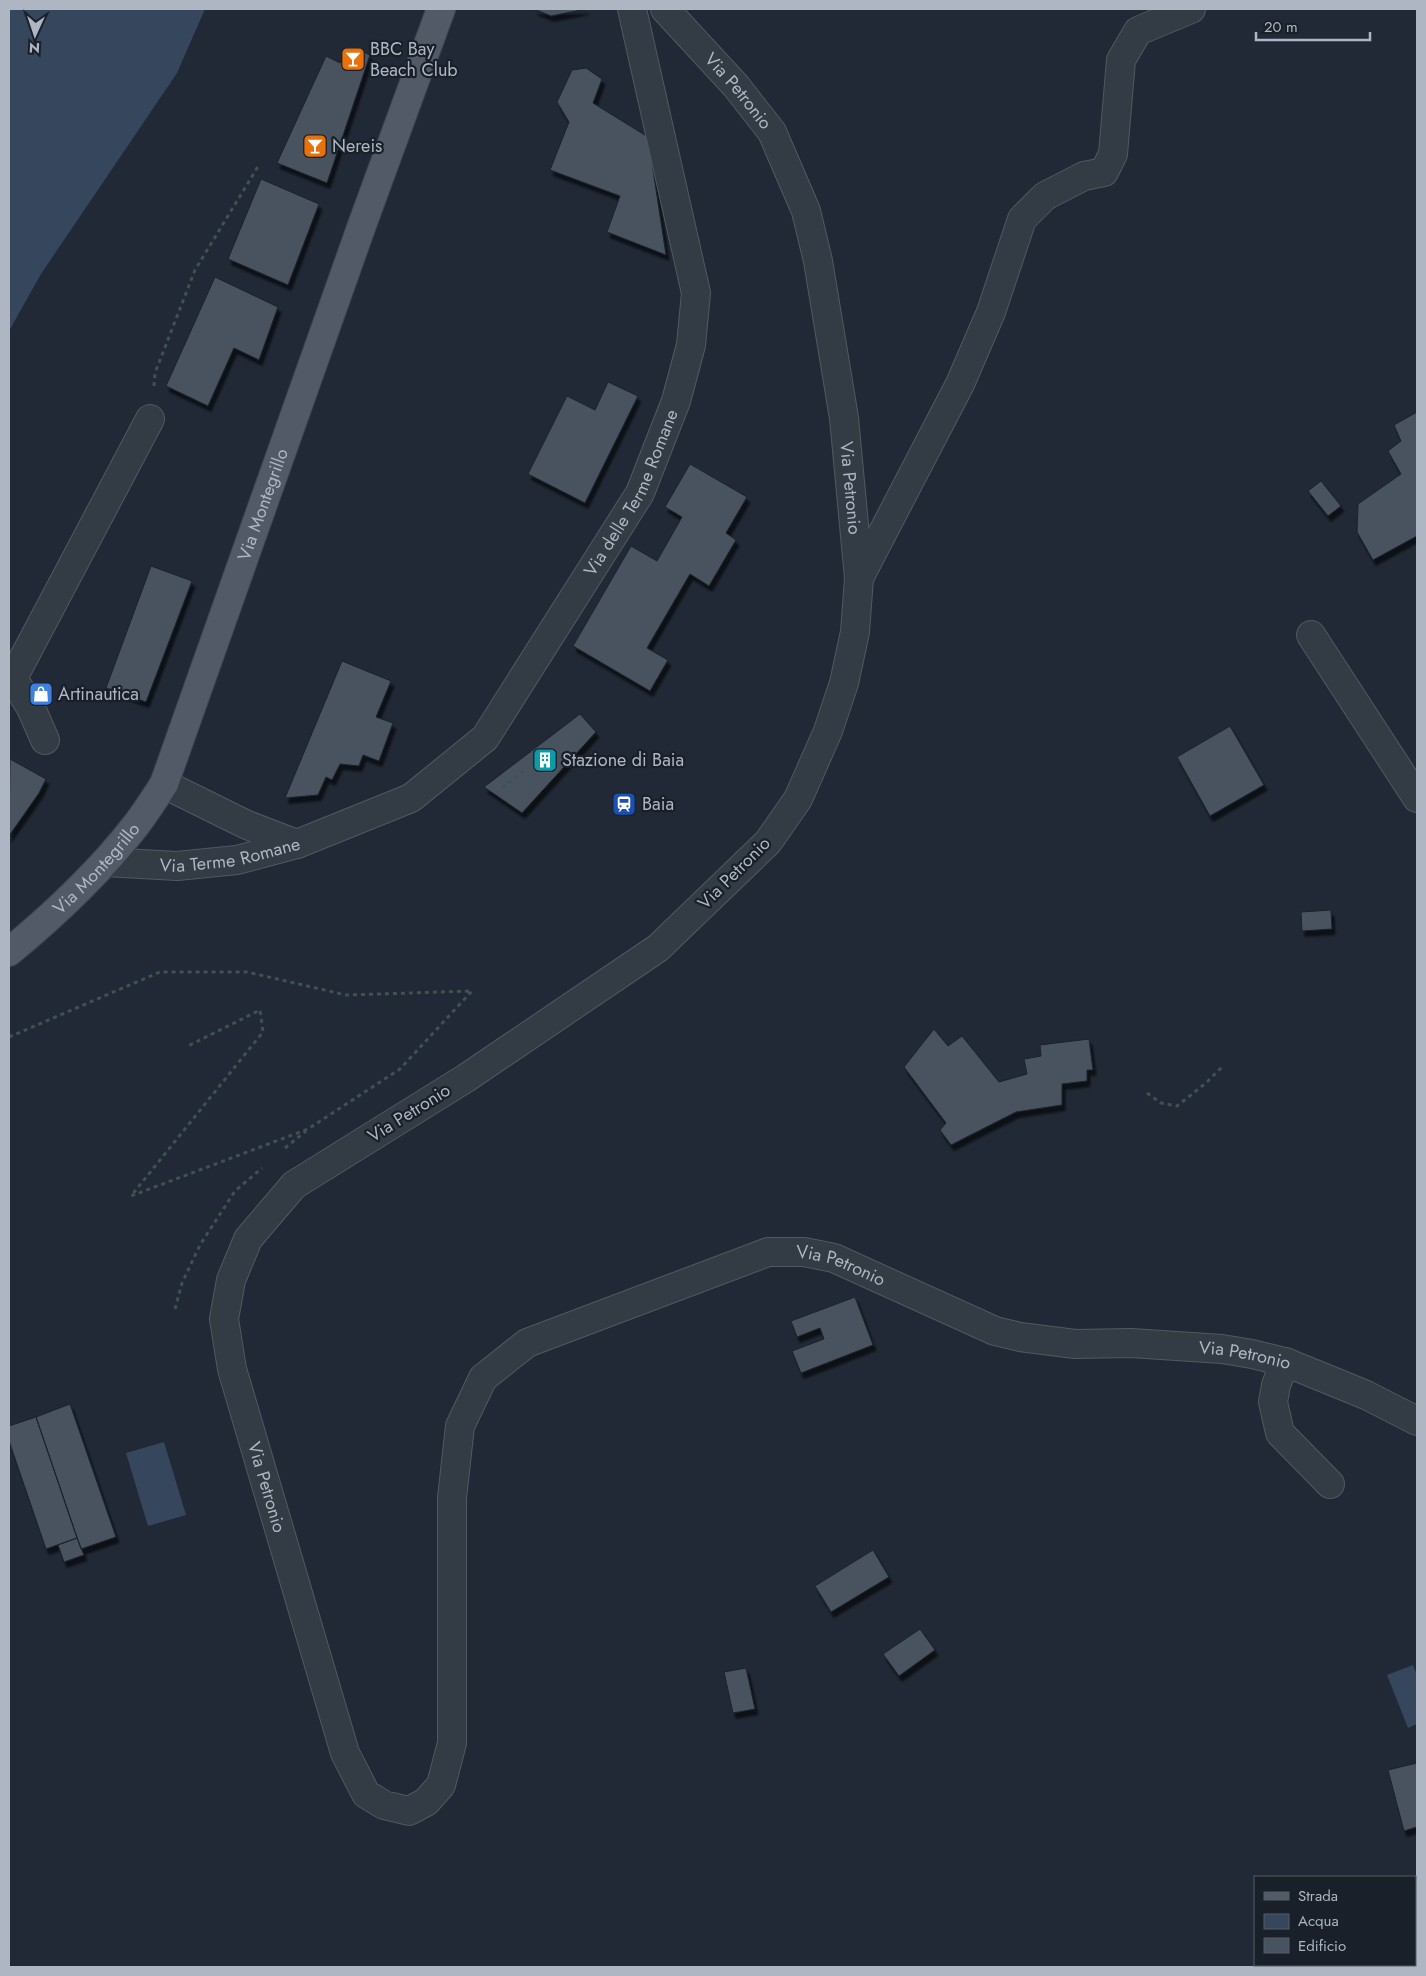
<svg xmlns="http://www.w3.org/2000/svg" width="1426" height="1976" font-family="Jost,sans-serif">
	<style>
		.water { fill: #36475d }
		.building { fill: #485361; stroke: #1b222c; filter: url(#shadow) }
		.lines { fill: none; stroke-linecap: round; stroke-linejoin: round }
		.minor-casing { stroke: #515963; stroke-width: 30 }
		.major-casing { stroke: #3d444f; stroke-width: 30 }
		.path { stroke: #3f5153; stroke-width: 3; stroke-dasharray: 4 4; stroke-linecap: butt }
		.minor { stroke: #333b45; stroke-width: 28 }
		.major { stroke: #515a66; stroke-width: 28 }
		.labels { text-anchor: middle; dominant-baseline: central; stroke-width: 4.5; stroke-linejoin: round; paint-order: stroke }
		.poi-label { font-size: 18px; fill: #adb6c2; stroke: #19202a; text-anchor: start }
		.street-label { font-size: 18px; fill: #adb6c2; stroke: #19202a }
	</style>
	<defs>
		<filter id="shadow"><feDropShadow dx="3" dy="5.5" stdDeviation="1" flood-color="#0009"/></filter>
	</defs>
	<rect width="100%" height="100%" fill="#202935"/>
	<path class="water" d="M 9,9 L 205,9 L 177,73 L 41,274 L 9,331 Z
		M 164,1442 L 186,1515 L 148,1526 L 126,1453 Z
		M 1413,1665 L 1417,1675 L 1417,1724 L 1408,1728 L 1387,1675 Z"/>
	<path class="building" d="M 534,9 L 586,9 L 551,16 Z
		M 350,46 L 370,55 L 327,183 L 277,163 L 326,56 L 340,63 Z
		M 586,68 L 602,79 L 593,103 L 648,137 L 666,255 L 607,232 L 620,196 L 550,170 L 569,122 L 557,102 L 572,70 Z
		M 261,179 L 319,204 L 288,285 L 228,259 Z
		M 215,277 L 278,307 L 259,360 L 234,348 L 208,406 L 166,386 Z
		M 608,382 L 638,396 L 585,503 L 528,474 L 567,396 L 595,410 Z
		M 1417,412 L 1417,536 L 1373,560 L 1357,532 L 1358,504 L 1401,474 L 1388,451 L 1401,441 L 1394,425 Z
		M 690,464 L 747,497 L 726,533 L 736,540 L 709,586 L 690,574 L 647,648 L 668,660 L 650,691 L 573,646 L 631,546 L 657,561 L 682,517 L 665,507 Z
		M 1321,481 L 1341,506 L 1328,516 L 1308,491 Z
		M 151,566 L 192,581 L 146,702 L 106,688 Z
		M 342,661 L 391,681 L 376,717 L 393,723 L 379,761 L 363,755 L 359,766 L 340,764 L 332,780 L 326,777 L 318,795 L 285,798 Z
		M 580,714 L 596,732 L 522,813 L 484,787 Z
		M 1230,726 L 1264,785 L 1210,816 L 1177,757 Z
		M 10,759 L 46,779 L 39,793 L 9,836 Z
		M 1331,910 L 1332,929 L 1302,931 L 1301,912 Z
		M 934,1029 L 948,1046 L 962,1036 L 999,1082 L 1027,1074 L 1024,1059 L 1041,1056 L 1040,1045 L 1089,1039 L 1093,1070 L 1087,1070 L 1087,1081 L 1062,1084 L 1062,1105 L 1016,1112 L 951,1145 L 940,1130 L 946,1123 L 904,1067 Z
		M 855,1297 L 873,1345 L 801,1373 L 792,1351 L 824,1339 L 820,1328 L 797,1337 L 791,1321 Z
		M 70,1404 L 116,1537 L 81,1549 L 36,1417 Z
		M 36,1417 L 77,1538 L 46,1549 L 9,1441 L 9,1426 Z
		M 77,1538 L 84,1555 L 64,1562 L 58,1545 Z
		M 873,1550 L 889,1577 L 831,1612 L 815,1586 Z
		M 920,1629 L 935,1650 L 899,1676 L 883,1654 Z
		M 746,1668 L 755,1709 L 733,1713 L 724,1672 Z
		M 1417,1763 L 1417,1827 L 1404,1831 L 1388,1770 Z"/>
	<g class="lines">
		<g class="minor-casing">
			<g id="minor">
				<path id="s1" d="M 665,9 L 736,86 L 772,132 L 806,211 L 818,261 L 844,418 L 859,578 L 855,632 L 844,683 L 828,731 L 798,799 L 768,842 L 658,948 L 466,1078 L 294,1185 L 248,1239 L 231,1280 L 224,1319 L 232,1369 L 345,1753 L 366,1794 L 384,1805 L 409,1811 L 426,1802 L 441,1785 L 452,1743 L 452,1498 L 460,1426 L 483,1378 L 527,1343 L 768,1252 L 804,1252 L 834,1258 L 995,1331 L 1020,1337 L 1075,1344 L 1131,1343 L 1222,1349 L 1252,1354 L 1285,1362 L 1322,1377 L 1366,1395 L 1417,1421"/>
				<path d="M 859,578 L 960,384 L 991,312 L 1022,219 L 1045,196 L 1084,176 L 1104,172 L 1113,154 L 1121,60 L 1138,31 L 1191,9"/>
				<path d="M 1311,635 L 1417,798"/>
				<path d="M 45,740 L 31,708 L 13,678 L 150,419"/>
				<path d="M 164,784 L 247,825 L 297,844"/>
				<path id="s2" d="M 105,862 L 177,866 L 237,860 L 297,844 L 411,798 L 485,738 L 640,493 L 676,401 L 691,345 L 696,293 L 632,9"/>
				<path d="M 1285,1362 L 1276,1385 L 1273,1402 L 1280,1433 L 1330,1484"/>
			</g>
		</g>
		<g class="major-casing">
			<g id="major">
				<path id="s3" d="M 9,952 C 55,914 99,873 136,825 C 146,812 155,798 164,784 L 362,225 L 441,9"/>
			</g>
		</g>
		<path class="path" d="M 154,386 L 155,373 L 195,270 L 259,165
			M 502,788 L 524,771
			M 9,1037 L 160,972 L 247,972 L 346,995 L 472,991 L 400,1069 L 308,1129 L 131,1196 L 263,1032 L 260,1010 L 188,1046
			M 1147,1093 L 1161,1103 L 1177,1106 L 1206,1083 L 1223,1066
			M 285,1148 L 306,1131
			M 175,1309 L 182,1283 L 200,1245 L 235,1191 L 262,1168"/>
		<use href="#minor" class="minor"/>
		<use href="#major" class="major"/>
	</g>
	<defs>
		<g id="bar-square" transform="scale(1.25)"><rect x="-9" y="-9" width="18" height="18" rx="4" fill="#e8710a" stroke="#19202a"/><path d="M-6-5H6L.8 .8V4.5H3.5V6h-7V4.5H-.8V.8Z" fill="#fff"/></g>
		<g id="shop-square" transform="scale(1.25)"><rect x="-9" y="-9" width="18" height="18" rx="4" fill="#3f7fe0" stroke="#19202a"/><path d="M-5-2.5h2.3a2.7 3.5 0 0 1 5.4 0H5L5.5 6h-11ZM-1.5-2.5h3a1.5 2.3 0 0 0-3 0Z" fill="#fff"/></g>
		<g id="building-square" transform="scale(1.25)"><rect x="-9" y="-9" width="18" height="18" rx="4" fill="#0f9aa8" stroke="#19202a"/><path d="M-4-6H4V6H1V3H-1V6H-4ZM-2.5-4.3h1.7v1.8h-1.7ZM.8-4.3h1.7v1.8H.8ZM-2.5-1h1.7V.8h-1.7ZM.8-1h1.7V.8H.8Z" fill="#fff"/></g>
		<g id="station-square" transform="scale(1.25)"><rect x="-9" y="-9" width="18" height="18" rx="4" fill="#1a4fb4" stroke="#19202a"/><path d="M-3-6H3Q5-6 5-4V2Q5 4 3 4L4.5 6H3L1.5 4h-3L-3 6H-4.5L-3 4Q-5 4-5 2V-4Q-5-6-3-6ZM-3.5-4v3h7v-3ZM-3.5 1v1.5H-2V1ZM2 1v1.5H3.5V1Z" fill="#fff"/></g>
	</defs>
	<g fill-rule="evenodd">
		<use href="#bar-square" x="353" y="59"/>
		<use href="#bar-square" x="315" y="146"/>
		<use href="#shop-square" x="41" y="694"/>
		<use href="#building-square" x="545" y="760"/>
		<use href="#station-square" x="624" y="804"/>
	</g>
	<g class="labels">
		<g class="poi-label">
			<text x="370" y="49">BBC Bay<tspan x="370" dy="21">Beach Club</tspan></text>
			<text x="332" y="146">Nereis</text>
			<text x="58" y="694">Artinautica</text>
			<text x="562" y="760">Stazione di Baia</text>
			<text x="642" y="804">Baia</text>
		</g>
		<g class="street-label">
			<text stroke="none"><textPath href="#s1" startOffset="110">Via Petronio</textPath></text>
			<text stroke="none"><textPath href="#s1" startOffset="530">Via Petronio</textPath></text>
			<text stroke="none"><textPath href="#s2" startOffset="699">Via delle Terme Romane</textPath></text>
			<text stroke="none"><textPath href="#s3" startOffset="526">Via Montegrillo</textPath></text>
			<text stroke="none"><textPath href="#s2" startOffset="126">Via Terme Romane</textPath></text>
			<text stroke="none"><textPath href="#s3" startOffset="121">Via Montegrillo</textPath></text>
			<text transform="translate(734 873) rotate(-45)">Via Petronio</text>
			<text transform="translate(409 1113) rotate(-32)">Via Petronio</text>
			<text stroke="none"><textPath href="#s1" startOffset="3035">Via Petronio</textPath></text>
			<text stroke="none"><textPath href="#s1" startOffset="3455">Via Petronio</textPath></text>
			<text stroke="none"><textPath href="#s1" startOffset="1820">Via Petronio</textPath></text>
		</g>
	</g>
	<rect width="1426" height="1976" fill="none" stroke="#adb6c2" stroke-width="20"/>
	<rect x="1254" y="1876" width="162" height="90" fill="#19202a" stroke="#545c67"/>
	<rect x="1264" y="1892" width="25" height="8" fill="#515a66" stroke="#545c67"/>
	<text x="1298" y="1901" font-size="15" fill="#adb6c2">Strada</text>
	<rect x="1264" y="1914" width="25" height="15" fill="#36475d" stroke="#545c67"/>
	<text x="1298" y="1926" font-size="15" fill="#adb6c2">Acqua</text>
	<rect x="1264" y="1938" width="25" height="15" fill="#485361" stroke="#545c67"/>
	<text x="1298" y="1951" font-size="15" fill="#adb6c2">Edificio</text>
	<g transform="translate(35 35) rotate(183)" stroke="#19202a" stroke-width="4" paint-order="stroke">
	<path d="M0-4L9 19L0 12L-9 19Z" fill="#adb6c2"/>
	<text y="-8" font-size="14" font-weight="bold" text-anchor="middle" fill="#adb6c2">N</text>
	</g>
	<path d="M1256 32v8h114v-8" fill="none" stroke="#adb6c2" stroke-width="2.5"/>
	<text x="1264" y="32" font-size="15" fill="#adb6c2" stroke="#19202a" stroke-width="4" paint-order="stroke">20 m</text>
</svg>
